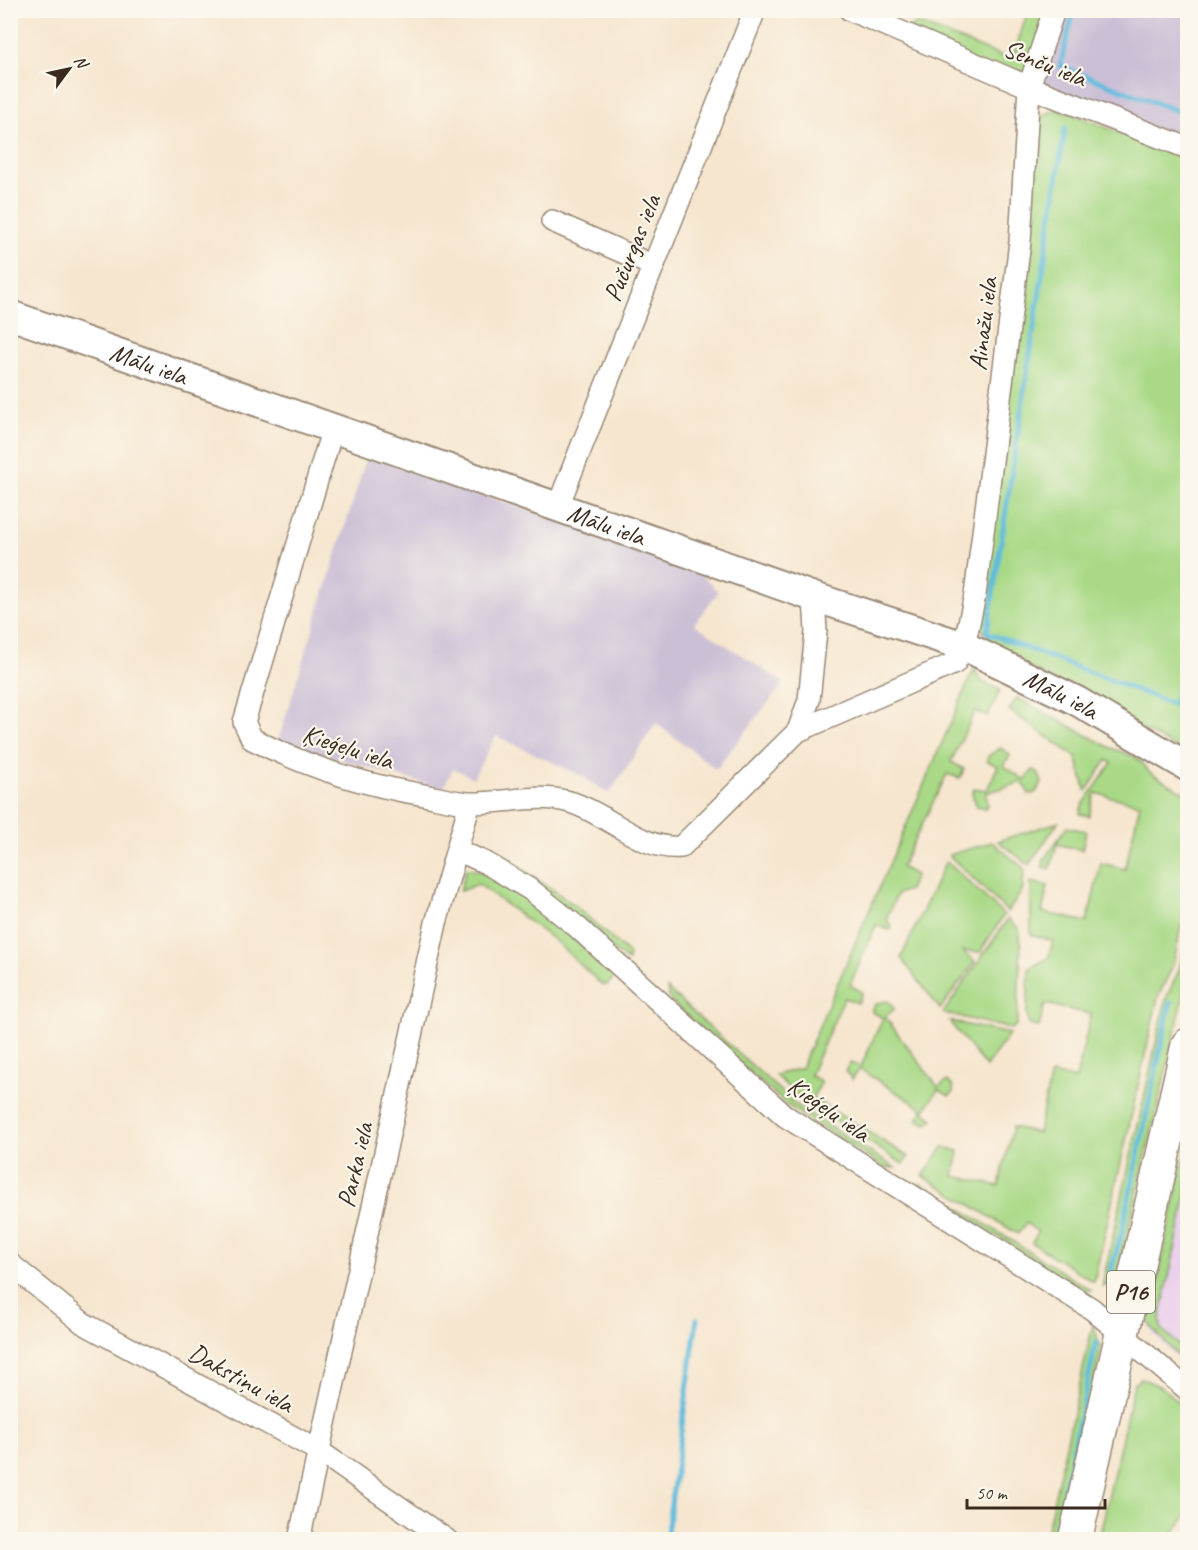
<svg xmlns="http://www.w3.org/2000/svg" width="1198" height="1550" font-family="Caveat,sans-serif">
	<style>
		.built { fill: #ebd1eb }
		.industrial { fill: #cbbfd5 }
		.green { fill: #a9d986; stroke: #728252; stroke-width: 1.5 }
		.lines { fill: none; stroke-linecap: round; stroke-linejoin: round }
		.stream { stroke: #5fbbdd; stroke-width: 5 }
		.street-casing { stroke: #988876; stroke-width: 24 }
		.secondary-casing { stroke: #988876; stroke-width: 32 }
		.primary-casing { stroke: #988876; stroke-width: 36 }
		.street { stroke: #fff; stroke-width: 21 }
		.secondary { stroke: #fff; stroke-width: 28 }
		.primary { stroke: #fff; stroke-width: 33 }
		.labels { text-anchor: middle; dominant-baseline: central; stroke-width: 4.5; stroke-linejoin: round; paint-order: stroke }
		.shield { fill: #fbf7ec; stroke: #75685c; stroke-width: 1.5 }
		.shield-label { font-size: 24px; font-weight: bold; fill: #3b2a1e }
		.street-label { font-size: 26px; fill: #3b2a1e; stroke: #fbf7ec }
	</style>
	<rect width="100%" height="100%" fill="#fbf7ec"/>
	<filter id="ink" filterUnits="userSpaceOnUse"><feTurbulence type="fractalNoise" baseFrequency=".0167" numOctaves="2"/><feDisplacementMap in="SourceGraphic" scale="12" xChannelSelector="R" yChannelSelector="G"/><feConvolveMatrix kernelMatrix="1 2 1 2 8 2 1 2 1" color-interpolation-filters="sRGB"/></filter>
	<filter id="wash" filterUnits="userSpaceOnUse"><feTurbulence type="fractalNoise" baseFrequency=".008" numOctaves="4" result="noise"/><feDisplacementMap in="SourceGraphic" scale="24" xChannelSelector="R" yChannelSelector="G"/><feGaussianBlur stdDeviation="1.35" result="paint"/><feColorMatrix in="noise" values="0 0 0 0 0 0 0 0 0 0 0 0 0 0 0 0 0 1.4 0 .05"/><feComposite in="paint" operator="in"/></filter>
	<g filter="url(#wash)">
		<rect width="100%" height="100%" fill="#f6e6cf"/>
		<path class="built" d="M 1187,1145 L 1187,1367 L 1151,1332 L 1148,1320 Z"/>
		<path class="industrial" d="M 1054,11 L 1187,11 L 1187,150 L 1029,87 Z
			M 367,456 L 694,566 L 718,592 L 694,624 L 784,683 L 716,769 L 656,723 L 609,794 L 582,776 L 496,736 L 473,778 L 453,768 L 443,789 L 278,741 Z"/>
		<path class="green" d="M 1028,11 L 1054,11 L 1040,65 L 1002,88 L 955,66 L 909,29 L 917,23 L 1012,60 Z
			M 1056,110 L 1068,112 L 1187,160 L 1187,754 L 994,648 L 981,628 L 980,614 L 1043,115 Z
			M 974,669 L 982,682 L 1000,690 L 988,716 L 975,711 L 951,762 L 964,769 L 960,778 L 947,774 L 901,867 L 915,875 L 909,890 L 897,894 L 886,919 L 892,927 L 890,930 L 876,925 L 850,985 L 862,992 L 858,1003 L 844,998 L 810,1075 L 820,1081 L 820,1085 L 812,1098 L 909,1157 L 903,1164 L 799,1097 L 775,1075 L 801,1068 Z
			M 1017,698 L 1111,748 L 1136,757 L 1150,773 L 1187,794 L 1187,898 L 1173,965 L 1158,997 L 1094,1282 L 1032,1243 L 1038,1232 L 1026,1223 L 1018,1234 L 923,1176 L 943,1147 L 959,1151 L 954,1176 L 999,1186 L 1013,1127 L 1038,1133 L 1051,1074 L 1076,1079 L 1091,1014 L 1045,1004 L 1039,1027 L 1029,1025 L 1027,1014 L 1029,969 L 1048,958 L 1053,941 L 1031,935 L 1031,882 L 1048,886 L 1042,912 L 1087,922 L 1101,863 L 1125,869 L 1140,804 L 1095,793 L 1089,816 L 1080,814 L 1082,806 L 1112,763 L 1107,760 L 1086,791 L 1076,757 L 1009,710 Z
			M 1001,748 L 1010,755 L 1004,766 L 1025,780 L 1033,770 L 1038,772 L 1042,783 L 1035,793 L 1029,794 L 1023,782 L 986,793 L 988,805 L 985,808 L 977,806 L 972,794 L 974,788 L 987,790 L 998,766 L 987,761 L 988,756 Z
			M 1058,822 L 1029,865 L 998,841 Z
			M 1067,827 L 1086,831 L 1082,850 L 1057,844 L 1050,869 L 1043,867 L 1044,859 Z
			M 992,842 L 1024,868 L 1023,889 L 1008,912 L 949,855 Z
			M 500,853 L 573,904 L 629,954 L 628,961 L 494,856 Z
			M 946,861 L 1004,915 L 980,952 L 963,951 L 975,962 L 940,1009 L 901,958 Z
			M 466,869 C 500,867 588,951 615,976 L 607,985 L 602,985 L 553,939 L 478,884 L 460,891 Z
			M 1008,919 L 1019,929 L 1021,944 L 1017,1024 L 1012,1029 L 943,1013 Z
			M 1185,946 L 1187,947 C 1188,963 1184,978 1184,995 L 1117,1278 L 1109,1285 L 1102,1286 L 1166,999 L 1179,970 Z
			M 667,989 L 796,1105 L 895,1168 L 885,1168 L 788,1106 L 670,1000 Z
			M 888,1001 L 894,1009 L 885,1017 L 938,1087 L 947,1081 L 953,1086 L 953,1092 L 949,1096 L 938,1089 L 924,1111 L 933,1119 L 928,1124 L 917,1120 L 923,1109 L 860,1069 L 852,1079 L 845,1071 L 850,1063 L 861,1066 L 883,1018 L 872,1012 L 872,1009 L 877,1003 Z
			M 949,1021 L 1009,1034 L 986,1067 Z
			M 1187,1145 L 1187,1192 L 1160,1319 L 1161,1328 L 1187,1353 L 1187,1366 L 1152,1328 L 1148,1320 Z
			M 919,1183 L 1091,1290 L 1085,1291 L 924,1191 Z
			M 1093,1324 L 1101,1349 L 1059,1539 L 1045,1540 Z
			M 1141,1378 L 1163,1388 L 1187,1411 L 1187,1515 L 1174,1532 L 1172,1539 L 1099,1539 L 1134,1384 Z"/>
		<g class="lines">
			<path class="stream" d="M 1074,10 L 1060,66 L 1188,115
				M 1065,128 L 987,633 L 1188,710
				M 1174,705 L 1188,649
				M 1110,1274 L 1122,1231 L 1170,1003
				M 666,1540 L 697,1319
				M 1054,1540 L 1096,1342"/>
		</g>
	</g>
	<g filter="url(#ink)">
		<g class="lines">
			<g class="street-casing">
				<path id="street" d="M 850,10 L 1029,87 L 1188,148
					M 552,221 L 654,266
					M 333,428 L 244,722 L 252,739 C 307,767 364,785 424,795 C 439,798 454,802 469,803 C 504,804 538,792 573,803 C 609,815 642,851 681,847 L 798,731 L 809,700 L 816,632 L 814,597
					M 558,506 L 755,10
					M 798,731 L 955,663 L 964,646 L 975,595 L 1020,242 L 1029,87 L 1054,10
					M 457,850 L 486,863 L 531,890 L 576,926 L 785,1116 L 1092,1309 L 1188,1390
					M 10,1264 L 83,1323 L 319,1451 L 447,1540
					M 299,1540 L 436,923 L 470,803"/>
			</g>
			<g class="secondary-casing">
				<g id="secondary">
					<path id="s1" d="M 10,315 L 814,597 L 964,646 L 1077,701 L 1188,767"/>
				</g>
			</g>
			<g class="primary-casing">
				<path id="primary" d="M 1075,1540 L 1188,1045"/>
			</g>
			<use href="#street" class="street"/>
			<use href="#secondary" class="secondary"/>
			<use href="#primary" class="primary"/>
		</g>
	</g>
	<g class="labels">
		<rect class="shield" x="1107" y="1271" width="48" height="42" rx="4.5"/>
		<g class="shield-label">
			<text x="1131" y="1292">P16</text>
		</g>
		<g class="street-label">
			<text transform="translate(1045 63) rotate(22)">Senču iela</text>
			<text transform="translate(632 248) rotate(-68)">Pučurgas iela</text>
			<text transform="translate(983 324) rotate(-83)">Ainažu iela</text>
			<text stroke="none"><textPath href="#s1" startOffset="147">Mālu iela</textPath></text>
			<text stroke="none"><textPath href="#s1" startOffset="632">Mālu iela</textPath></text>
			<text stroke="none"><textPath href="#s1" startOffset="1118">Mālu iela</textPath></text>
			<text transform="translate(348 747) rotate(18)">Ķieģeļu iela</text>
			<text transform="translate(829 1109) rotate(35)">Ķieģeļu iela</text>
			<text transform="translate(355 1165) rotate(-77)">Parka iela</text>
			<text transform="translate(241 1378) rotate(29)">Dakstiņu iela</text>
		</g>
	</g>
	<rect width="1198" height="1550" fill="none" stroke="#fbf7ec" stroke-width="36"/>
	<g transform="translate(69 69) rotate(57)" stroke="#fbf7ec" stroke-width="4.5" paint-order="stroke">
	<path d="M0-4.5L10 22L0 15L-10 22Z" fill="#3b2a1e"/>
	<text y="-9" font-size="16" font-weight="bold" text-anchor="middle" fill="#3b2a1e">N</text>
	</g>
	<path d="M967 1499v9h138v-9" fill="none" stroke="#3b2a1e" stroke-width="3"/>
	<text x="976" y="1499" font-size="18" fill="#3b2a1e" stroke="#fbf7ec" stroke-width="4.5" paint-order="stroke">50 m</text>
</svg>
